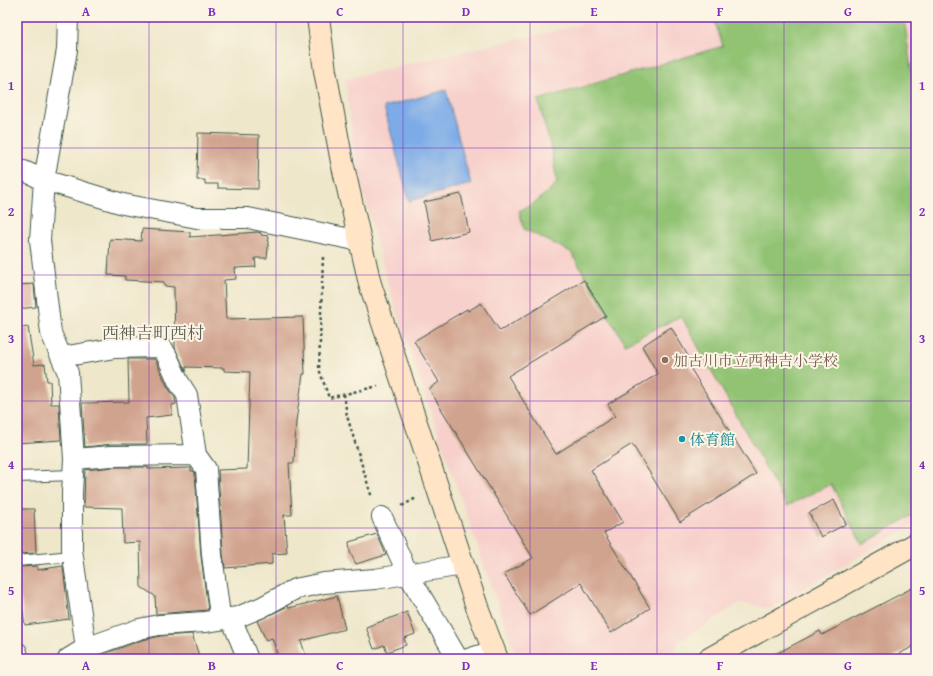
<svg xmlns="http://www.w3.org/2000/svg" width="933" height="676" font-family="'Gentium Book Plus','Noto Serif JP',serif">
	<style>
		.built { fill: #f7d0cb }
		.green { fill: #91c373; stroke: #588054 }
		.water { fill: #7dabe7; stroke: #4e748e }
		.building { fill: #d0a38e }
		.lines { fill: none; stroke-linecap: round; stroke-linejoin: round }
		.lane-casing { stroke: #3e564a; stroke-width: 12 }
		.street-casing { stroke: #3e564a; stroke-width: 22 }
		.secondary-casing { stroke: #3e564a; stroke-width: 24 }
		.path { stroke: #3e564a; stroke-width: 2.5; stroke-dasharray: 3 3; stroke-linecap: butt }
		.lane { stroke: #fff; stroke-width: 10 }
		.street { stroke: #fff; stroke-width: 20 }
		.secondary { stroke: #ffe4c6; stroke-width: 22 }
		.grid { fill: none; stroke: #7b2cbf; stroke-width: 1; stroke-opacity: 0.55 }
		.education-dot { fill: #8d6e63; stroke: #fcf5e5; stroke-width: 1.5 }
		.culture-dot { fill: #0f9aa8; stroke: #fcf5e5; stroke-width: 1.5 }
		.labels { text-anchor: middle; dominant-baseline: central; stroke-width: 4; stroke-linejoin: round; paint-order: stroke }
		.education-label { font-size: 15px; fill: #785e54; stroke: #fcf5e5; text-anchor: start }
		.culture-label { font-size: 15px; fill: #0d838f; stroke: #fcf5e5; text-anchor: start }
		.quarter-label { font-size: 17px; fill: #5d6154; stroke: #fcf5e5 }
		.neatline { fill: none; stroke: #7b2cbf; stroke-width: 1.5 }
		.grid-label { font-size: 13px; text-anchor: middle; font-weight: bold; fill: #7b2cbf }
	</style>
	<rect width="100%" height="100%" fill="#fcf5e5"/>
	<filter id="ink" filterUnits="userSpaceOnUse"><feTurbulence type="fractalNoise" baseFrequency=".025" numOctaves="2"/><feDisplacementMap in="SourceGraphic" scale="8" xChannelSelector="R" yChannelSelector="G"/><feConvolveMatrix kernelMatrix="1 2 1 2 8 2 1 2 1" color-interpolation-filters="sRGB"/></filter>
	<filter id="wash" filterUnits="userSpaceOnUse"><feTurbulence type="fractalNoise" baseFrequency=".012" numOctaves="4" result="noise"/><feDisplacementMap in="SourceGraphic" scale="16" xChannelSelector="R" yChannelSelector="G"/><feGaussianBlur stdDeviation="0.9" result="paint"/><feColorMatrix in="noise" values="0 0 0 0 0 0 0 0 0 0 0 0 0 0 0 0 0 1.4 0 .05"/><feComposite in="paint" operator="in"/></filter>
	<g filter="url(#wash)">
		<rect width="100%" height="100%" fill="#eee7ca"/>
		<path class="built" d="M 614,17 L 916,17 L 916,523 L 770,609 L 740,603 L 678,642 L 674,659 L 517,659 L 435,424 L 391,295 L 356,165 L 345,79 Z"/>
		<path class="green" d="M 713,17 L 904,17 L 916,105 L 916,513 L 862,544 L 831,484 L 787,506 L 681,316 L 625,344 L 571,252 L 524,229 L 519,211 L 536,202 L 557,183 L 552,152 L 538,100 L 723,46 Z"/>
		<path class="water" d="M 446,90 L 471,184 L 409,201 L 384,107 Z"/>
		<g id="blocks">
			<path class="building" d="M 198,133 L 259,135 L 258,189 L 218,188 L 218,184 L 205,184 L 205,180 L 197,180 Z
				M 461,194 L 469,232 L 432,241 L 424,202 Z
				M 142,229 L 190,232 L 190,237 L 258,232 L 261,233 L 261,235 L 269,236 L 267,258 L 255,258 L 256,267 L 235,268 L 236,279 L 224,280 L 226,319 L 303,317 L 305,374 L 303,374 L 296,421 L 294,463 L 289,463 L 292,515 L 284,515 L 287,553 L 272,554 L 272,564 L 225,568 L 223,554 L 218,470 L 247,469 L 250,372 L 224,371 L 224,368 L 186,367 L 186,372 L 175,348 L 174,287 L 164,286 L 164,282 L 125,280 L 125,276 L 108,275 L 110,239 L 141,241 Z
				M 584,280 L 606,316 L 508,376 L 556,454 L 615,416 L 608,404 L 658,374 L 642,346 L 671,327 L 688,356 L 684,358 L 756,474 L 680,522 L 632,444 L 591,470 L 623,522 L 604,533 L 650,608 L 611,633 L 581,583 L 530,615 L 504,574 L 533,558 L 429,389 L 439,382 L 414,341 L 467,309 L 468,311 L 481,303 L 500,331 Z
				M 34,284 L 36,307 L 17,309 L 17,285 Z
				M 28,327 L 34,365 L 45,364 L 47,381 L 50,381 L 51,404 L 59,404 L 61,440 L 17,443 L 17,328 Z
				M 128,359 L 155,359 L 167,386 L 175,398 L 176,404 L 172,405 L 172,415 L 146,418 L 147,444 L 112,444 L 85,447 L 82,403 L 129,402 Z
				M 113,467 L 148,467 L 148,469 L 191,468 L 191,471 L 193,471 L 195,473 L 201,556 L 208,610 L 156,614 L 155,596 L 141,587 L 140,542 L 123,543 L 122,508 L 84,507 L 85,470 Z
				M 834,500 L 846,524 L 821,537 L 809,513 Z
				M 17,509 L 34,509 L 36,553 L 18,554 Z
				M 377,534 L 386,555 L 356,564 L 350,552 L 349,542 Z
				M 37,566 L 37,570 L 63,566 L 69,619 L 25,625 L 19,589 L 18,567 Z
				M 916,586 L 916,645 L 889,659 L 766,659 L 820,631 L 822,635 Z
				M 337,596 L 345,629 L 301,641 L 307,659 L 279,659 L 272,638 L 266,640 L 257,621 L 288,606 L 289,608 Z
				M 407,612 L 415,634 L 404,638 L 406,645 L 387,652 L 384,645 L 374,649 L 366,627 Z
				M 192,634 L 200,659 L 90,659 L 142,640 L 161,636 Z"/>
		</g>
	</g>
	<g filter="url(#ink)">
		<use href="#blocks" fill-opacity="0" stroke="#3e564a" stroke-width="1"/>
		<g class="lines">
			<g class="lane-casing">
				<path id="lane" d="M 17,477 L 73,475
					M 17,561 L 73,556"/>
			</g>
			<g class="street-casing">
				<path id="street" d="M 68,17 L 67,50 L 44,180 L 40,240 L 51,333 L 68,373 L 74,459 L 72,492 L 72,550 L 86,648 L 68,659
					M 17,171 L 24,171 L 44,180 L 123,204 L 197,218 L 248,218 L 360,241
					M 61,357 L 115,348 L 157,347 L 163,349 L 167,356 L 178,381 L 187,395 L 196,455 L 206,469 L 212,555 L 219,608 L 220,620
					M 74,459 L 112,456 L 196,455
					M 382,517 L 408,574 L 458,659
					M 231,618 L 248,659
					M 86,648 L 139,629 L 159,625 L 205,622 L 238,617 L 262,607 L 295,589 L 324,583 L 375,579 L 463,565
					M 17,652 L 18,659
					M 468,659 L 493,651"/>
			</g>
			<g class="secondary-casing">
				<path id="secondary" d="M 318,17 L 325,71 L 342,162 L 370,284 L 477,607 L 497,659
					M 709,659 L 916,544"/>
			</g>
			<path class="path" d="M 323,257 L 319,369 L 329,398 L 378,386
				M 344,394 L 347,416 L 372,498
				M 402,506 L 416,498"/>
			<use href="#lane" class="lane"/>
			<use href="#street" class="street"/>
			<use href="#secondary" class="secondary"/>
		</g>
	</g>
	<path class="grid" d="M 149,17 L 149,659M 276,17 L 276,659M 403,17 L 403,659M 530,17 L 530,659M 657,17 L 657,659M 784,17 L 784,659M 17,148 L 916,148M 17,275 L 916,275M 17,401 L 916,401M 17,528 L 916,528"/>
	<circle class="education-dot" cx="665" cy="360" r="4"/>
	<circle class="culture-dot" cx="682" cy="439" r="4"/>
	<g class="labels">
		<g class="education-label">
			<text x="673" y="360">加古川市立西神吉小学校</text>
		</g>
		<g class="culture-label">
			<text x="690" y="439">体育館</text>
		</g>
		<g class="quarter-label">
			<text x="153" y="332">西神吉町西村</text>
		</g>
	</g>
	<rect width="933" height="676" fill="none" stroke="#fcf5e5" stroke-width="44"/>
	<rect x="22" y="22" width="889" height="632" class="neatline"/>
	<g class="grid-label">
		<text x="86" y="16">A</text>
		<text x="212" y="16">B</text>
		<text x="340" y="16">C</text>
		<text x="466" y="16">D</text>
		<text x="594" y="16">E</text>
		<text x="720" y="16">F</text>
		<text x="848" y="16">G</text>
		<text x="11" y="90">1</text>
		<text x="922" y="90">1</text>
		<text x="11" y="216">2</text>
		<text x="922" y="216">2</text>
		<text x="11" y="343">3</text>
		<text x="922" y="343">3</text>
		<text x="11" y="469">4</text>
		<text x="922" y="469">4</text>
		<text x="11" y="595">5</text>
		<text x="922" y="595">5</text>
		<text x="86" y="670">A</text>
		<text x="212" y="670">B</text>
		<text x="340" y="670">C</text>
		<text x="466" y="670">D</text>
		<text x="594" y="670">E</text>
		<text x="720" y="670">F</text>
		<text x="848" y="670">G</text>
	</g>
</svg>
